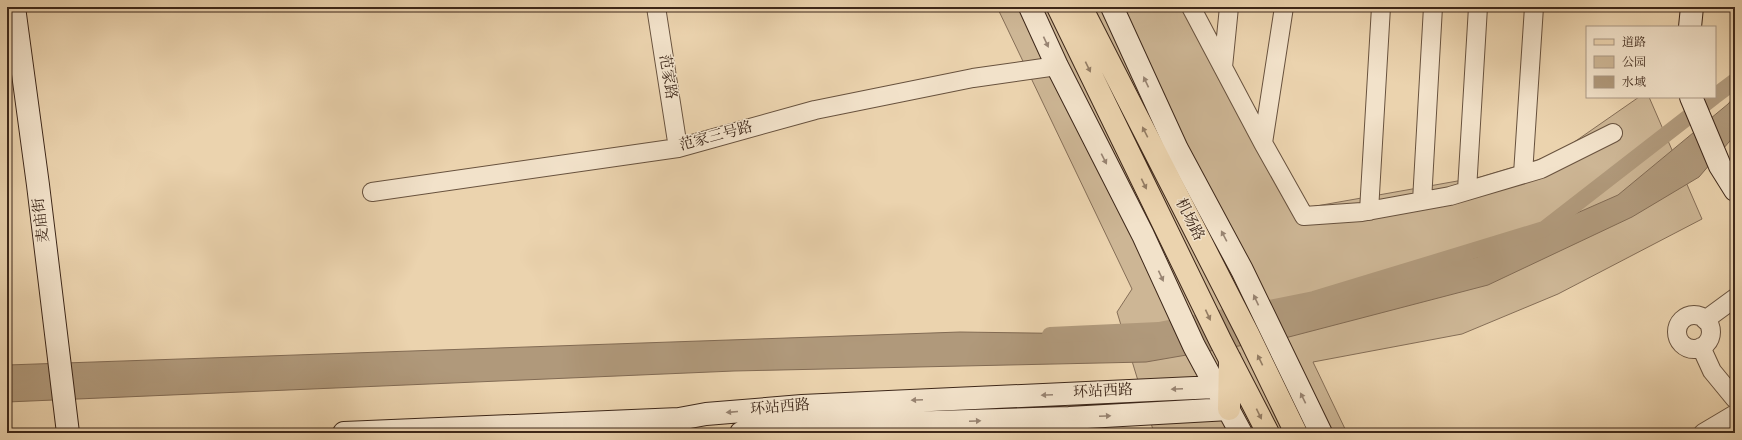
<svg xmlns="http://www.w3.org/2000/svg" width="1742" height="440" font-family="'Sorts Mill Goudy','Noto Serif SC',serif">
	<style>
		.green { fill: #cdb695; stroke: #856e57 }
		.water { fill: #b0997b; stroke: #826b54 }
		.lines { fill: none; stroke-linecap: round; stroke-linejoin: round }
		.canal { stroke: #b0997b; stroke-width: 16 }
		.street-casing { stroke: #68523e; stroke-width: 20 }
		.secondary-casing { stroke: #3d2719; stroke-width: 24 }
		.primary-casing { stroke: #3d2719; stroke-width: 24 }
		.street { stroke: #f2e2ca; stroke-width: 18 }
		.secondary { stroke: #f2e2ca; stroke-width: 22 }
		.primary { stroke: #ebd3ae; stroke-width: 22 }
		.oneway { fill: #988472 }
		.oneway2 { fill: #947d64 }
		.labels { text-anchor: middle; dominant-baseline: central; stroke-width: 3; stroke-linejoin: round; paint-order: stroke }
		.street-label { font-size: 15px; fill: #3d2719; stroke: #f2e2ca }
	</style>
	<rect width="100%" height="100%" fill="#ebd3ae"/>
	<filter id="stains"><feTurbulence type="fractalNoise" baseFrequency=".005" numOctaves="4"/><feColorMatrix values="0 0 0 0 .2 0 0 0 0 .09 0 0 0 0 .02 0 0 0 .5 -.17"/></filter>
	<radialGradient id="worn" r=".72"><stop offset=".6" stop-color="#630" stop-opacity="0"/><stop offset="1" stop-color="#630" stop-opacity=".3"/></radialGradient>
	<path class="green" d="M 997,7 L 1200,7 L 1305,208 L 1480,177 L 1557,154 L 1639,97 L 1649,97 L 1702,219 L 1558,294 L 1462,334 L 1313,362 L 1347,433 L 1154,433 L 1117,312 L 1132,289 Z"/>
	<path class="water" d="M 1735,96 L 1735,135 L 1699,177 L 1632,217 L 1488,285 L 1285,338 L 1146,362 L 734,371 L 7,402 L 7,365 L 960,332 L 1168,335 L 1477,257 L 1618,195 L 1728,104 Z"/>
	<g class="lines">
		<path class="canal" d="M 1715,96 L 1735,81
			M 1050,335 L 1159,330 L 1314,299 L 1544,229 L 1714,97"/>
		<g class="street-casing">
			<path id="street" d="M 656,7 L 678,148
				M 1191,7 L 1263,143 L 1304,216 L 1362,212 L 1450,196 L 1541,169 L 1613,133
				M 1223,67 L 1229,7
				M 1263,143 L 1284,7
				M 1523,174 L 1534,7
				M 1467,190 L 1478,7
				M 372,192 L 678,148 L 815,110 L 973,78 L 1057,66
				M 1422,201 L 1433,7
				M 1369,211 L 1381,7
				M1677 332a17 17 0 1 1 34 0a17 17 0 1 1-34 0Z
				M 1705,320 L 1735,298
				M 1701,347 L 1712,371 L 1735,399
				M 1069,418 L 1070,433
				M 1703,433 L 1735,414"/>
		</g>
		<g class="secondary-casing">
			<path id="secondary" d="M 14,7 L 38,185 L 68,433
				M 1030,7 L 1057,66 L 1143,235 L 1194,346 L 1241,433
				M 1112,7 L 1177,149 L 1242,270 L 1321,433
				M 1690,27 L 1692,7
				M 1691,97 L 1720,166 L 1735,190
				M 344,433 L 679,419 L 706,414 L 802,406 L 1216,387
				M 741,433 L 775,427 L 1069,418 L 1229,409"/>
		</g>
		<g class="primary-casing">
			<path id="primary" d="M 1058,7 L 1221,342 L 1268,433
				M 1081,7 L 1248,334 L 1296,433
				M 1229,409 L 1230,359"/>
		</g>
		<use href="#street" class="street"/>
		<use href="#secondary" class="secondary"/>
		<use href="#primary" class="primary"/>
	</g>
	<defs><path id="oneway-solid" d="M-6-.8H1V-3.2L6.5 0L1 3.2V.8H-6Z"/></defs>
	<g class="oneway">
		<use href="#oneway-solid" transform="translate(1046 42) rotate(65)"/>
		<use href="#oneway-solid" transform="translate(1146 82) rotate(-115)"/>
		<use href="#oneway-solid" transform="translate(1104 159) rotate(63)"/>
		<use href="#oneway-solid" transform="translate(1224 236) rotate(-118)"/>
		<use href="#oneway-solid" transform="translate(1161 276) rotate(65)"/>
		<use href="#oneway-solid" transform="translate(1256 300) rotate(-115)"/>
		<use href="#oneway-solid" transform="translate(1177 389) rotate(177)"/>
		<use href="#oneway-solid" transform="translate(1047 395) rotate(177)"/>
		<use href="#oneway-solid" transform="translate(1303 398) rotate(-116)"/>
		<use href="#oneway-solid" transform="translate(917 400) rotate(177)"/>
		<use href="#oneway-solid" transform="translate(732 412) rotate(175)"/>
		<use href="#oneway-solid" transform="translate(1105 416) rotate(-3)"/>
		<use href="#oneway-solid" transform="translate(975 421) rotate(-2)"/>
	</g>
	<g class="oneway2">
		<use href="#oneway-solid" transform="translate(1088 67) rotate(64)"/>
		<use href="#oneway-solid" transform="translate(1145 132) rotate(-117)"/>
		<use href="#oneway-solid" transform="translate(1144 184) rotate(64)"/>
		<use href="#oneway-solid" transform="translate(1208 315) rotate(65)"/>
		<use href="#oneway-solid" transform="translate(1260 360) rotate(-116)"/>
		<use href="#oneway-solid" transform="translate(1259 414) rotate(64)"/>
	</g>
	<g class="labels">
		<g class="street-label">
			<text transform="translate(667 77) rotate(81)">范家路</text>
			<text transform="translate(716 137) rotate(-15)">范家三号路</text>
			<text transform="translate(42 220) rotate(-97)">麦庙街</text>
			<text transform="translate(1189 220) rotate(63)">机场路</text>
			<text transform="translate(1103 392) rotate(-3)">环站西路</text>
			<text transform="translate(780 408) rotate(-5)">环站西路</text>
		</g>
	</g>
	<rect width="1742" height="440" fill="none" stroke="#ebd3ae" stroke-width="24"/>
	<rect x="8" y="8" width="1726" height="424" fill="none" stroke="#3d2719" stroke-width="2"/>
	<rect x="12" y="12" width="1718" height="416" fill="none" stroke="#3d2719"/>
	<rect x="1586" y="26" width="130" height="72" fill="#f2e2ca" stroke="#aa9783"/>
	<rect x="1594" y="39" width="20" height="6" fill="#ebd3ae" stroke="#aa9783"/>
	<text x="1622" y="46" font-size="12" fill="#3d2719">道路</text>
	<rect x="1594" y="56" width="20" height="12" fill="#cdb695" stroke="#aa9783"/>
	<text x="1622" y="66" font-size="12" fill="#3d2719">公园</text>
	<rect x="1594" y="76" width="20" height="12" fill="#b0997b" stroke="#aa9783"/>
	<text x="1622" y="86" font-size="12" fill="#3d2719">水域</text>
	<rect width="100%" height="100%" filter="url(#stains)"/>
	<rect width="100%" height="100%" fill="url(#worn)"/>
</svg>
